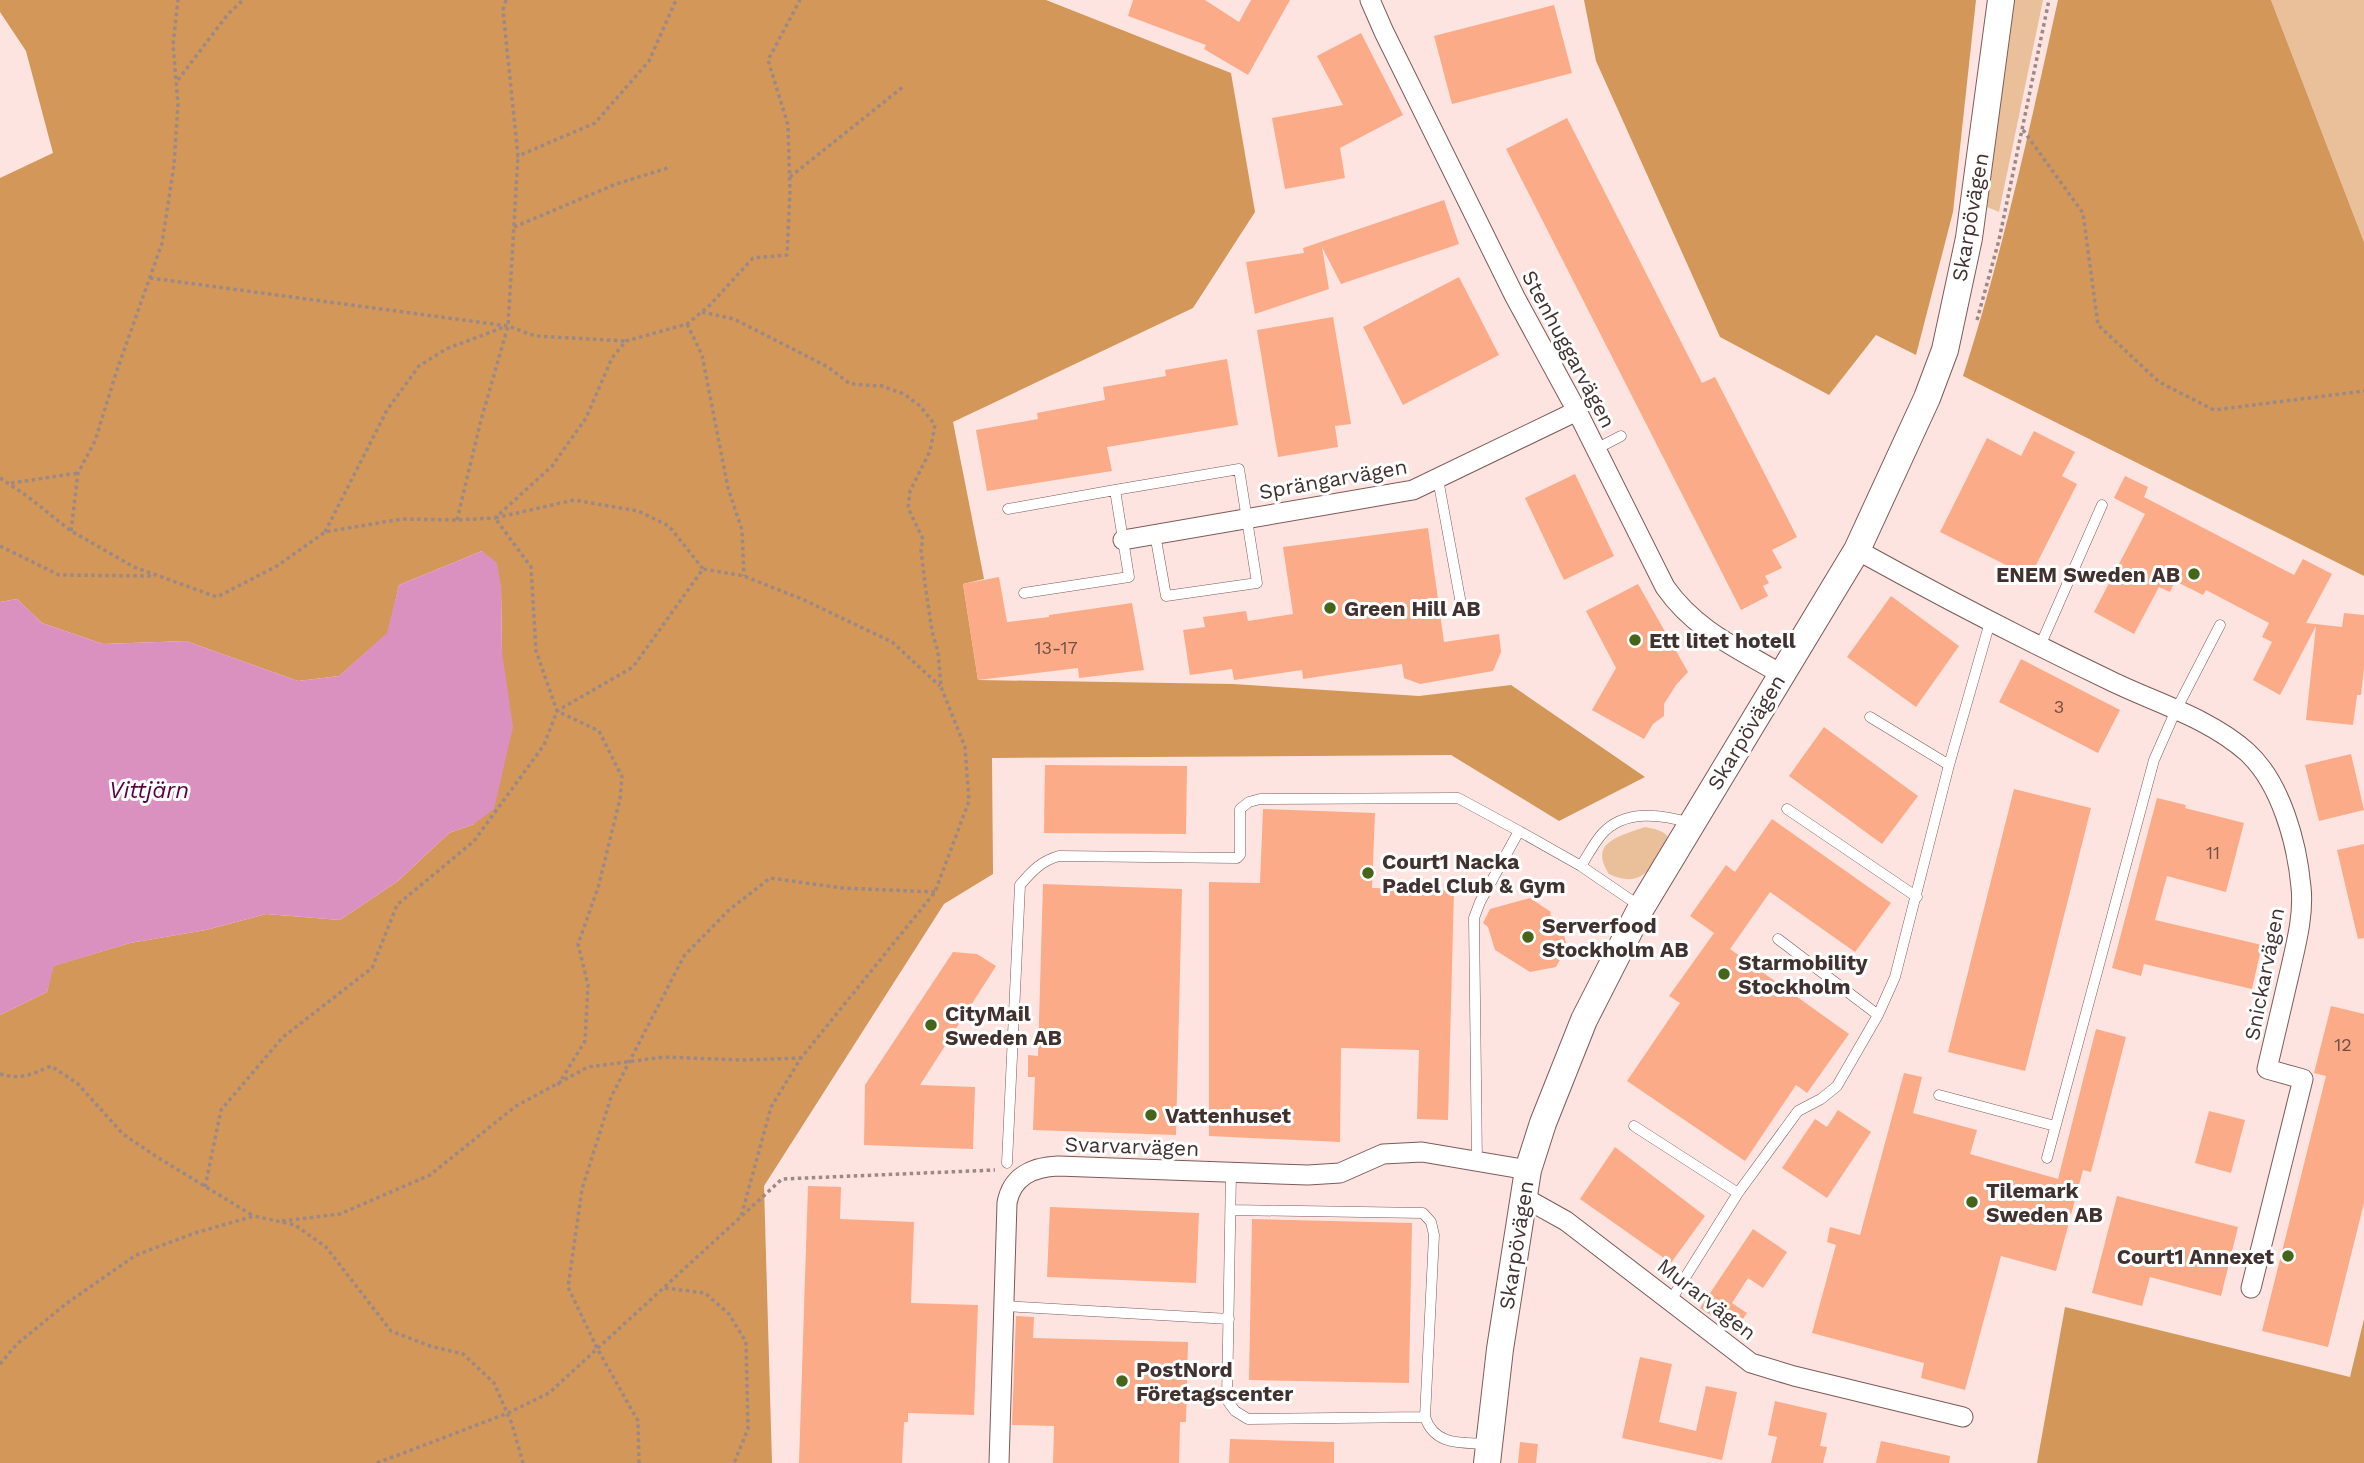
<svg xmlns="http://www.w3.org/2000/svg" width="2364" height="1463" font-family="'Work Sans',sans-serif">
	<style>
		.green { fill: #e9c099 }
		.forest { fill: #d39759 }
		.water { fill: #da91c0 }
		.building { fill: #fbab87 }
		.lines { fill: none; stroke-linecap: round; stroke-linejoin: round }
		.lane-casing { stroke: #7d5a58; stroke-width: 11 }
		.street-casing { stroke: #7d5a58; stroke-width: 21 }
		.secondary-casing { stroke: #7d5a58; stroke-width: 28 }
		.path { stroke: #9c8986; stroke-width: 3.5; stroke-dasharray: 3.5 3.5; stroke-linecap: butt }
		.lane { stroke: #fff; stroke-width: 10 }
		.street { stroke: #fff; stroke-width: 19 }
		.secondary { stroke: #fff; stroke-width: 26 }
		.poi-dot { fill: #46651a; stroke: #fff; stroke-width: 2.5 }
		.labels { text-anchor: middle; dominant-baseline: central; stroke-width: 6; stroke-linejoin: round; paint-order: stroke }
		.number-label { font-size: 18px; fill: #705046 }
		.street-label { font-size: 21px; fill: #413230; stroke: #fff }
		.poi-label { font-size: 21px; font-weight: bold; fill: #413230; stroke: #fff; text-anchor: start }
		.water-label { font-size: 23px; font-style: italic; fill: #590045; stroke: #fff }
	</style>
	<rect width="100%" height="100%" fill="#fde4e1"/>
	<path class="green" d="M 2014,0 L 2043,0 L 1999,212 L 1987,207 Z
		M 2271,0 L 2364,0 L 2364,242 Z
		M 1645,827 C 1654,829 1665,830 1669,839 C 1655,866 1642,890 1609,874 C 1588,842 1620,836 1645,827 Z"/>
	<path class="forest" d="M 0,0 L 1046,0 L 1231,73 L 1255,212 L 1193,308 L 953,422 L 984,579 L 963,584 L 978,680 L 1233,684 L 1419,696 L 1511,685 L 1645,777 L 1559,821 L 1451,755 L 992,758 L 993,874 L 944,904 L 764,1186 L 772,1463 L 0,1463 L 0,1015 L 47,992 L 53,966 L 130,943 L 206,930 L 266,914 L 340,920 L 398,881 L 449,833 L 474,824 L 502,652 L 501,587 L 482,551 L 399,585 L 388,633 L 339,676 L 298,681 L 186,641 L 103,644 L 42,623 L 17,599 L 0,602 L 0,178 L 53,153 L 26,51 L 0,12 Z
		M 1584,0 L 1976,0 L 1953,212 L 1916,355 L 1876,335 L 1829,395 L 1720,337 L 1596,61 Z
		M 2058,0 L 2271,0 L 2364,242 L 2364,576 L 1963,376 C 2003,252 2030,127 2058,0 Z
		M 2065,1307 L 2350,1377 L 2364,1319 L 2364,1463 L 2037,1463 Z"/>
	<path class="water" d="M 482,551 L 497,563 L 501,587 L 502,652 L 513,727 L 494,809 L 474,824 L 449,833 L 398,881 L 340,920 L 266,914 L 206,930 L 130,943 L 54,966 L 47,992 L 0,1015 L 0,602 L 17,599 L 42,623 L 103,644 L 186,641 L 298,681 L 339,676 L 387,633 L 399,585 Z"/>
	<path class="building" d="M 1133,0 L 1205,0 L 1239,22 L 1251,0 L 1290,0 L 1248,75 L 1204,49 L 1206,45 L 1128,16 Z
		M 1554,5 L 1572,73 L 1452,104 L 1434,36 Z
		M 1361,33 L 1403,115 L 1340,148 L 1345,178 L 1285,189 L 1272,118 L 1343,105 L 1317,56 Z
		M 1567,118 L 1702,383 L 1715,377 L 1797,537 L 1772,550 L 1782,568 L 1765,576 L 1769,583 L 1763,586 L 1768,596 L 1741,610 L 1506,149 Z
		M 1444,200 L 1459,244 L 1341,284 L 1322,247 L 1329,289 L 1255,314 L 1246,262 L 1304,253 L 1303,248 Z
		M 1459,277 L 1499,355 L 1403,405 L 1363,327 Z
		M 1333,317 L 1351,424 L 1335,426 L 1338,447 L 1278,457 L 1257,330 Z
		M 1227,359 L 1238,425 L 1107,447 L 1112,471 L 987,491 L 976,430 L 1038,419 L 1037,413 L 1105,400 L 1103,387 L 1166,376 L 1165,370 Z
		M 2034,431 L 2075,452 L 2062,476 L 2077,484 L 2030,577 L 1940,532 L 1987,438 L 2021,456 Z
		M 1575,474 L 1614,556 L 1564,580 L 1525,498 Z
		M 2125,476 L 2148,487 L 2144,497 L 2294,575 L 2303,559 L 2332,574 L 2306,623 L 2342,627 L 2344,613 L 2364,615 L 2364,668 L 2361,695 L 2357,695 L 2353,725 L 2306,720 L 2316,626 L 2280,695 L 2253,680 L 2272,642 L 2262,637 L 2269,623 L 2206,590 L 2203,595 L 2175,581 L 2170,592 L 2159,587 L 2134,634 L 2094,612 L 2145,514 L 2114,498 Z
		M 1428,528 L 1444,642 L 1499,634 L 1501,652 L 1493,671 L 1420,684 L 1404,678 L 1402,664 L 1303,679 L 1302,670 L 1234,680 L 1232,669 L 1190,675 L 1183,630 L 1205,627 L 1203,617 L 1246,611 L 1248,621 L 1293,614 L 1283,547 Z
		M 999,577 L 1007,622 L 1049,617 L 1049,615 L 1132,603 L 1144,670 L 1079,678 L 1078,668 L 978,680 L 963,584 Z
		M 1638,584 L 1688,672 L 1676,685 L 1664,704 L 1664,716 L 1653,724 L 1644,739 L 1592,710 L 1616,668 L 1586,611 Z
		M 1891,596 L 1959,646 L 1916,707 L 1847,657 Z
		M 2021,659 L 2120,710 L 2098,753 L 1999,702 Z
		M 1824,727 L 1918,796 L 1882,844 L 1789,776 Z
		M 2351,754 L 2364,810 L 2319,821 L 2305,765 Z
		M 1045,765 L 1187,766 L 1186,834 L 1044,833 Z
		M 2014,789 L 2091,808 L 2025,1071 L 1948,1052 Z
		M 2157,798 L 2186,805 L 2185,808 L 2244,823 L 2226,892 L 2167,876 L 2155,920 L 2262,945 L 2252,989 L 2144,964 L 2141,976 L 2112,968 Z
		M 1263,809 L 1375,813 L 1372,888 L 1454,890 L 1448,1120 L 1417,1119 L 1419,1050 L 1341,1048 L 1340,1142 L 1209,1136 L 1209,882 L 1260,883 Z
		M 1772,819 L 1891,903 L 1855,952 L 1770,892 L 1730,949 L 1849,1034 L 1807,1093 L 1796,1085 L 1745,1161 L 1627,1081 L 1680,1003 L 1669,996 L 1714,933 L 1690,916 L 1726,865 L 1735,872 Z
		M 2364,844 L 2364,938 L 2358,939 L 2337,850 Z
		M 1043,884 L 1182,889 L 1176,1135 L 1033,1130 L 1035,1077 L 1028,1077 L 1028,1055 L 1038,1056 Z
		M 1530,898 L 1551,912 L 1550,915 L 1560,921 L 1567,946 L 1556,967 L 1530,972 L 1495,950 L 1488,927 L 1483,923 L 1490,909 Z
		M 953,952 L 977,954 L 996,966 L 920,1085 L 975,1087 L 973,1149 L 864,1145 L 865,1085 Z
		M 2331,1006 L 2364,1014 L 2364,1203 L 2328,1347 L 2262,1331 L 2326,1076 L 2314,1073 Z
		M 2096,1029 L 2126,1037 L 2091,1172 L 2083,1170 L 2056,1271 L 2001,1256 L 1965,1390 L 1921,1378 L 1924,1363 L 1812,1333 L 1836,1245 L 1827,1242 L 1830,1227 L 1860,1235 L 1904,1073 L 1922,1077 L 1913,1113 L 1977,1130 L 1970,1154 L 2058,1179 Z
		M 1838,1110 L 1871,1132 L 1827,1198 L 1782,1168 L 1815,1119 L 1827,1127 Z
		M 2209,1111 L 2245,1120 L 2231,1173 L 2195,1163 Z
		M 1615,1147 L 1705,1216 L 1671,1263 L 1580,1199 Z
		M 808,1186 L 841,1187 L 840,1219 L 914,1222 L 911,1303 L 978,1305 L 974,1415 L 908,1413 L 908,1422 L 904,1422 L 902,1463 L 799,1463 Z
		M 2117,1196 L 2238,1227 L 2221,1296 L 2150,1277 L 2142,1306 L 2092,1293 Z
		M 1050,1207 L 1199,1213 L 1196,1283 L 1047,1277 Z
		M 1252,1219 L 1412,1223 L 1409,1383 L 1249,1380 Z
		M 1753,1229 L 1787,1252 L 1763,1288 L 1748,1278 L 1732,1303 L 1747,1313 L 1735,1331 L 1700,1308 Z
		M 1016,1316 L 1034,1317 L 1033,1338 L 1188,1342 L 1186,1422 L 1180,1422 L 1179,1463 L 1053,1463 L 1054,1426 L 1012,1425 Z
		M 1640,1357 L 1672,1364 L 1659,1422 L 1696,1431 L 1706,1386 L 1737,1392 L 1722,1460 L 1622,1438 Z
		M 1775,1401 L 1827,1413 L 1820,1446 L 1827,1447 L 1823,1463 L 1771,1463 L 1777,1437 L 1768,1435 Z
		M 1230,1439 L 1334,1442 L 1334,1463 L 1229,1463 Z
		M 1881,1441 L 1950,1456 L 1949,1463 L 1876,1463 Z
		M 1520,1442 L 1538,1444 L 1536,1463 L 1518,1463 Z"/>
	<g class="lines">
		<g class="lane-casing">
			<path id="lane" d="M 1596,449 L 1621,436
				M 1438,479 L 1461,604
				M 1115,490 L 1239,469 L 1257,583 L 1166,596 L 1155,534
				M 1008,509 L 1115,490 L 1129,577 L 1024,593
				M 2040,646 L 2102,505
				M 1870,717 L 1949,765 L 1990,622
				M 1787,809 L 1917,897
				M 1581,866 C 1588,855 1594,843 1602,834 C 1624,809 1662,814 1690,823
				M 1778,939 L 1878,1015
				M 1939,1095 L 2055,1126
				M 1634,1126 L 1738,1193
				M 2047,1158 L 2154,760 L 2176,710 L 2220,625
				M 1477,1162 L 1474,918 L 1480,902 L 1519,831 L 1581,866 L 1641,907
				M 1007,1163 L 1020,885 C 1032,871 1041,861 1059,856 L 1237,858 L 1240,855 L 1240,809 L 1249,802 L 1260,799 L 1458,798 L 1519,831
				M 1231,1172 L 1227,1400 L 1235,1411 L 1248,1419 L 1425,1417 C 1435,1447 1463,1442 1489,1444
				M 1231,1210 L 1423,1213 L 1431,1222 L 1434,1235 L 1425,1417
				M 1671,1300 L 1738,1193 L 1798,1111 L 1821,1099 L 1837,1086 L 1878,1015 L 1895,977 L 1949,765
				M 1003,1306 L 1229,1319"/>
		</g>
		<g class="street-casing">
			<path id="street" d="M 1370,0 L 1384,32 L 1515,297 L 1577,411 L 1665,587 C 1695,630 1737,648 1781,674
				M 1123,540 L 1413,490 L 1577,411
				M 1857,550 C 1940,596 2025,640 2111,681 C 2156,703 2209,718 2247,752 C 2281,783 2297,843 2301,887 C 2304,915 2296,944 2290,971 C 2282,1004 2275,1036 2267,1069 L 2303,1079 L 2251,1288
				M 1523,1197 L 1566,1221 L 1751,1363 L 1794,1376 L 1963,1417
				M 999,1463 L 1007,1203 C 1012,1176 1033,1167 1058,1166 L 1308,1175 L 1340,1173 L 1383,1154 L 1422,1152 L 1528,1170"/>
		</g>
		<g class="secondary-casing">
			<path id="secondary" d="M 1487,1463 L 1500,1349 L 1528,1170 L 1543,1123 L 1584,1020 L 1641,908 L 1857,550 L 1927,398 L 1945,350 L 1969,238 L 2001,0"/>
		</g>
		<path class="path" d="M 506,0 L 503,10 L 518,156 L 595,123 L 649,61 L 676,0
			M 178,80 L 228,14 L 243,0
			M 2023,130 L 2083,213 L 2098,325 L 2159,382 L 2214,410 L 2364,391
			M 790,177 L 904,86
			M 514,227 L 616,184 L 671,167
			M 150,278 L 508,326 L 535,336 L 626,341
			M 702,312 L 734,319 L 828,367 L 850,384 L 882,386 L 904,394 L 920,406 L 935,425 L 930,451 L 910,491 L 908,508 L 923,539 L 921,550 L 925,584 L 932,631 L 938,652 L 941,687 L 965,747 L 969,801 L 935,892 L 801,1058 L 771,1107 L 741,1217
			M 1977,320 L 1999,240 L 2049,0
			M 687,324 L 702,355 L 728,488 L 742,530 L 744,576
			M 0,478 L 27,496 L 71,531 L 134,567 L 217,597 L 277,566 L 325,532 L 402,519 L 457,520 L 495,518 L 552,466 L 586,418 L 612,358 L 626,341 L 687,324 L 709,306 L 753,258 L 787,255 L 790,192 L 788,125 L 768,60 L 800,0
			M 11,483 L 78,473
			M 457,520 L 481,420 L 508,326 L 518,156
			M 71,531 L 78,473 L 95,441 L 116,373 L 162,243 L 174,165 L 178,104 L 173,45 L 178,0
			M 325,532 L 387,410 L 419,366 L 446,349 L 507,326
			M 0,546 L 59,575 L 155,576
			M 0,1074 C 20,1080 33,1074 51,1066 L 77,1083 L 123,1134 L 157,1157 L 252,1215
			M 558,1085 L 585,1041 L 588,985 L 578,944 L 598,888 L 620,799 L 622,777 L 599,731 L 557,711 L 536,651 L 531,567 L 495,518 L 574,500 L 638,511 L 669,526 L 703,569
			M 205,1187 L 221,1110 L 283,1037 L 372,968 L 397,905 L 474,841 L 544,745 L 557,711 L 633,667 L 703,569 L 744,576 L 804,600 L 892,642 L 940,686
			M 282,1221 L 340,1214 L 430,1175 L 516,1106 L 588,1067 L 664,1057 L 742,1060 L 801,1058
			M 665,1288 L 705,1293 L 729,1314 L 746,1342 L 748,1429 L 734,1463
			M 0,1364 L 17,1344 L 67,1303 L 136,1255 L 195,1233 L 254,1216 L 295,1225 L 326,1247 L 391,1331 L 430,1346 L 463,1354 L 494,1383 L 512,1424 L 523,1463
			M 377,1463 L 508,1413 L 549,1393 L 782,1179 L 995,1170
			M 639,1463 L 638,1421 L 597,1348 L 568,1287 L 582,1189 L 611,1097 L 684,956 L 729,910 L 770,878 L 842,888 L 935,892"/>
		<use href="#lane" class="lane"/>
		<use href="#street" class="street"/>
		<use href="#secondary" class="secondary"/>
	</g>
	<g class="poi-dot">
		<circle cx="2194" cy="574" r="7"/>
		<circle cx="1330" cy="608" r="7"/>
		<circle cx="1635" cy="640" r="7"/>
		<circle cx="1368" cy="873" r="7"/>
		<circle cx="1528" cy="937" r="7"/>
		<circle cx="1724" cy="974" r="7"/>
		<circle cx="931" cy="1025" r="7"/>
		<circle cx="1151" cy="1115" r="7"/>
		<circle cx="1972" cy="1202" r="7"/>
		<circle cx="2288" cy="1256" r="7"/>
		<circle cx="1122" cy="1381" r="7"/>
	</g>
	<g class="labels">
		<g class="number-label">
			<text x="1056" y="647">13-17</text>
			<text x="2059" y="706">3</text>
			<text x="2213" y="852">11</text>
			<text x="2343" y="1044">12</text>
		</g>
		<g class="street-label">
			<text transform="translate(1970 217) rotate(-80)">Skarpövägen</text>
			<text transform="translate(1569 349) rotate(62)">Stenhuggarvägen</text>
			<text transform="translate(1333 479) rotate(-10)">Sprängarvägen</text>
			<text transform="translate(1746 732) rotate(-59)">Skarpövägen</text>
			<text transform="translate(2264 974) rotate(-79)">Snickarvägen</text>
			<text transform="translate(1132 1146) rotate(2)">Svarvarvägen</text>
			<text transform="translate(1516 1245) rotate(-81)">Skarpövägen</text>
			<text transform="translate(1707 1299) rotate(38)">Murarvägen</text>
		</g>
		<g class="poi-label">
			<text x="2180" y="574" text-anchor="end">ENEM Sweden AB</text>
			<text x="1344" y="608">Green Hill AB</text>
			<text x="1649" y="640">Ett litet hotell</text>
			<text x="1382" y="861">Court1 Nacka<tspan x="1382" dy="24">Padel Club &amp; Gym</tspan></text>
			<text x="1542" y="925">Serverfood<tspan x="1542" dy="24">Stockholm AB</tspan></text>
			<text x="1738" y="962">Starmobility<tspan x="1738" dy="24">Stockholm</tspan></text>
			<text x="945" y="1013">CityMail<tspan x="945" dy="24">Sweden AB</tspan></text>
			<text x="1165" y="1115">Vattenhuset</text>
			<text x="1986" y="1190">Tilemark<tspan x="1986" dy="24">Sweden AB</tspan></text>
			<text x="2274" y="1256" text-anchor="end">Court1 Annexet</text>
			<text x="1136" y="1369">PostNord<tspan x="1136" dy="24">Företagscenter</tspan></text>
		</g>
		<g class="water-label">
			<text x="149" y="790">Vittjärn</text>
		</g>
	</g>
</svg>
